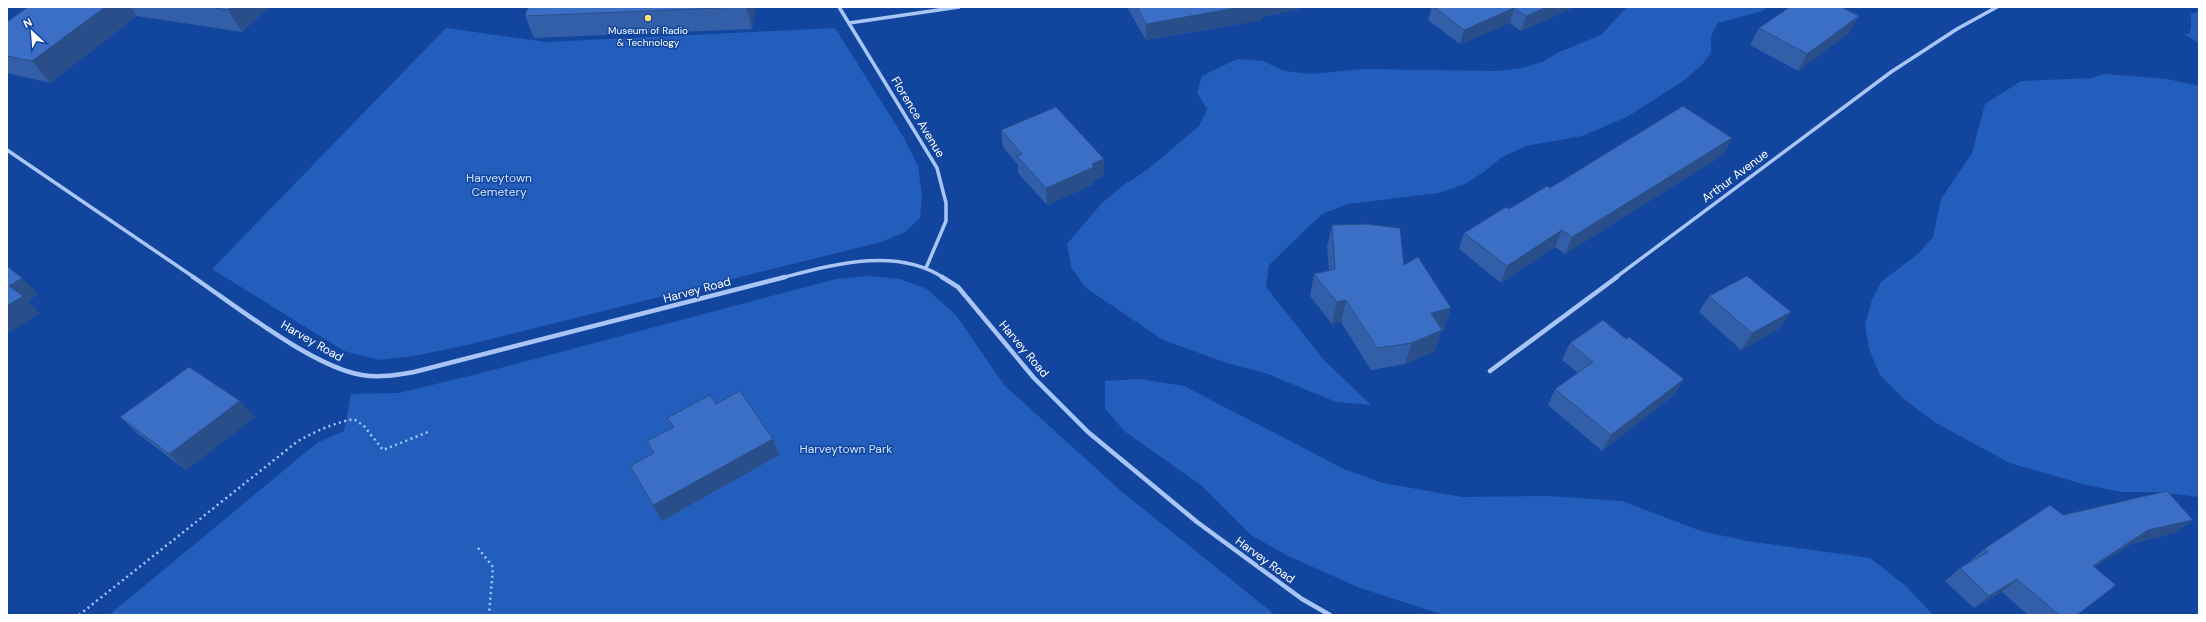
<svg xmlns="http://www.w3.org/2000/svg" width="2206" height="622" font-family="'DM Sans',sans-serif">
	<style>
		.green { fill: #245ebc }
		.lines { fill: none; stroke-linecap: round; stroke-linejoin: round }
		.path { stroke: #a8c5f5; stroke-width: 2.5; stroke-dasharray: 2 3.5; stroke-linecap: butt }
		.street-far1 { stroke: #a8c5f5; stroke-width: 3.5 }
		.street { stroke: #a8c5f5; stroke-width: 4.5 }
		.wall { fill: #335fa9 }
		.shaded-wall { fill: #294e8a }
		.building { fill: #3b6fc5; stroke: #294e8a }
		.poi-dot { fill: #ffde6c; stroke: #12459e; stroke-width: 1.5 }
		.labels { text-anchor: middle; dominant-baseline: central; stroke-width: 3; stroke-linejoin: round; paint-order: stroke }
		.far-poi-label { font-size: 10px; fill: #fff; stroke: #12459e }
		.street-label { font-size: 12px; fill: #fff; stroke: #12459e }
		.park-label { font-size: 12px; fill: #d1e2fe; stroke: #12459e }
	</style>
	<rect width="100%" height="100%" fill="#12459e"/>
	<path class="green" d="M 1627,7 L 1769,7 L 1762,11 L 1718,23 L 1711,36 L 1711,52 L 1702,65 L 1683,81 L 1627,117 L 1582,136 L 1526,146 L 1502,157 L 1485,171 L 1465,184 L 1439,193 L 1348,204 L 1322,214 L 1269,265 L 1266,287 L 1324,360 L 1371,405 L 1336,402 L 1265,373 L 1227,363 L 1163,340 L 1086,288 L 1071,267 L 1067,244 L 1102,203 L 1125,184 L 1147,170 L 1199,126 L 1207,109 L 1197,93 L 1202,76 L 1237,59 L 1263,61 L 1284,71 L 1311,74 L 1362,69 L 1498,71 L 1522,68 L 1542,62 L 1559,52 L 1601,35 Z
		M 2199,11 L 2199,43 L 2183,33 L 2189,34 L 2191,28 L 2191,14 Z
		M 446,28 L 546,42 L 835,28 L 903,136 L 918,166 L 922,196 L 920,218 L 905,232 L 881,242 L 467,345 L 414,356 L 379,360 L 344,351 L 212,269 Z
		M 2104,74 L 2167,79 L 2199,86 L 2199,497 L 2160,492 L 2122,492 L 2086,485 L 2010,463 L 1934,422 L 1904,399 L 1880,375 L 1869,349 L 1865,324 L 1872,300 L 1881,282 L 1919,253 L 1933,237 L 1941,199 L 1972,153 L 1985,104 L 2021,81 L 2092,78 Z
		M 869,276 L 900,279 L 927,289 L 956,315 L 1004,385 L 1121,491 L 1275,615 L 109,615 L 317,443 L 344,431 L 351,394 L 399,393 L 485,372 L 836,279 Z
		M 1140,379 L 1184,386 L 1344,469 L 1383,483 L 1462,497 L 1546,496 L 1622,501 L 1701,531 L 1747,541 L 1870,558 L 1906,586 L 1933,615 L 1444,615 L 1360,588 L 1286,555 L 1251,535 L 1202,486 L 1124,431 L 1105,408 L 1105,381 Z"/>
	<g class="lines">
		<path class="path" d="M 478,548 L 493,567 L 489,615
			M 79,615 L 298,441 C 316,431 334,423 354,419 L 364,426 L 383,450 L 428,432"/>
		<path class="street-far1" d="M 839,7 L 937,168 L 946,203 L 946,221 L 926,268
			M 849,23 L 959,7
			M 7,150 L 195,278
			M 781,278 C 832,265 896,246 944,278
			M 1615,278 L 1891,72 L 1957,29 L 1997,7"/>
		<path class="street" d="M 193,277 C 236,306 313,367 362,375 C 380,378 396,375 414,372 L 785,277
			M 942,277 L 958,287 L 1034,378 L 1088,432 L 1197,522 L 1302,599 L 1330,615
			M 1490,371 L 1617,277"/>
	</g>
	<path class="wall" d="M 28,7 L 269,7 L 242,32 L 137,16 L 50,83 L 7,73 L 7,22 Z
		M 528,7 L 756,7 L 752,29 L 534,38 L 525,16 Z
		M 1128,7 L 1299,7 L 1299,9 L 1262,17 L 1262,20 L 1146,40 L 1128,9 Z
		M 1432,7 L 1575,7 L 1521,31 L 1510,23 L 1460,44 L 1428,20 Z
		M 1859,16 L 1849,33 L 1798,71 L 1750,45 L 1759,28 Z
		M 1001,130 L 1104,176 L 1094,180 L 1094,184 L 1047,205 L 1018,173 L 1018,165 L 1003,147 Z
		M 1732,138 L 1723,155 L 1565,254 L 1555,247 L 1501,283 L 1459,249 L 1464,233 L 1550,188 Z
		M 1332,225 L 1404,265 L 1451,308 L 1444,330 L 1441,331 L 1435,351 L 1405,364 L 1371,370 L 1341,322 L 1332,324 L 1310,296 L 1314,274 L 1329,270 L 1327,247 Z
		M 1709,296 L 1779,329 L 1741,350 L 1699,312 Z
		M 1626,339 L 1684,379 L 1674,395 L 1602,451 L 1548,405 L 1555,389 L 1578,373 L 1562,360 L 1570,343 Z
		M 716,404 L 773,439 L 779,455 L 662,521 L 638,482 L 630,466 L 653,453 L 647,441 L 672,428 L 667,418 Z
		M 120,417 L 255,417 L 186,470 L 137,433 Z
		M 2063,515 L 2193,520 L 2175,533 L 2131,544 L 2095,567 L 2077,615 L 2028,615 L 2002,592 L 1974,608 L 1945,581 L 1960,568 L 1970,562 L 1969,562 L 1984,549 Z"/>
	<path class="shaded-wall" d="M 105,7 L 131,7 L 137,16 L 50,83 L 32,61 Z
		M 231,7 L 269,7 L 242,32 L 228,10 Z
		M 746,7 L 756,7 L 752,29 Z
		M 1241,7 L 1299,7 L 1299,9 L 1262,17 L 1262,20 L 1146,40 L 1146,24 Z
		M 1547,7 L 1575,7 L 1521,31 L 1526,16 Z
		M 1514,8 L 1510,23 L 1460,44 L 1464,30 Z
		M 1859,16 L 1849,33 L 1798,71 L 1807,54 Z
		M 1732,138 L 1723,155 L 1565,254 L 1572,237 Z
		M 1104,159 L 1104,176 L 1094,180 L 1094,184 L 1047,205 L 1046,188 Z
		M 1562,230 L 1555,247 L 1501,283 L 1507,266 Z
		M 22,278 L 39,294 L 28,301 L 40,313 L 7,334 L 7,306 L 9,286 Z
		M 1346,300 L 1341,322 L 1332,324 L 1337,302 Z
		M 1451,308 L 1444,330 L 1441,331 L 1435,351 L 1405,364 L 1412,343 L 1431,313 Z
		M 1791,312 L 1779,329 L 1741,350 L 1752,333 Z
		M 1684,379 L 1674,395 L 1602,451 L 1611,435 Z
		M 240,401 L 255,417 L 186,470 L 169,454 Z
		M 773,439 L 779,455 L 662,521 L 653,505 Z
		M 2193,520 L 2175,533 L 2131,544 L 2077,579 L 2093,566 L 2148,530 Z
		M 2017,579 L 2002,592 L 1974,608 L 1989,596 Z"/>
	<path class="building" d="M 28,7 L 105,7 L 32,61 L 7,56 L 7,22 Z
		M 207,7 L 231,7 L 228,10 Z
		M 528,7 L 744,7 L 525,16 Z
		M 1137,7 L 1241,7 L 1146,24 Z
		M 1434,7 L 1547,7 L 1526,16 L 1514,8 L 1464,30 Z
		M 1790,7 L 1841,7 L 1859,16 L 1807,54 L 1759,28 Z
		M 1683,106 L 1732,138 L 1572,237 L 1562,230 L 1507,266 L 1464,233 L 1506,207 L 1509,209 L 1547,186 L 1550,188 Z
		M 1056,107 L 1104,159 L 1092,164 L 1094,167 L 1046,188 L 1017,156 L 1022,154 L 1001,130 Z
		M 1365,224 L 1400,228 L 1404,265 L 1418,257 L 1451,308 L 1431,313 L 1442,330 L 1412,343 L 1377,348 L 1346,300 L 1337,302 L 1314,274 L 1335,269 L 1332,225 Z
		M 7,266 L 22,278 L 9,286 L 23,296 L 7,306 Z
		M 1747,276 L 1791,312 L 1752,333 L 1709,296 Z
		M 1603,320 L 1626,339 L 1629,337 L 1684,379 L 1611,435 L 1555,389 L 1593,362 L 1570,343 Z
		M 189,367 L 240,401 L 169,454 L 120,417 Z
		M 740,391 L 773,439 L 653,505 L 630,466 L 654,453 L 647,441 L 674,427 L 667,418 L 710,395 L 716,404 Z
		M 2167,491 L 2193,520 L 2148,530 L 2093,566 L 2116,585 L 2077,615 L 2059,615 L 2017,579 L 1989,596 L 1960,568 L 1988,552 L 1984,549 L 2050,505 L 2063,515 Z"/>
	<circle class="poi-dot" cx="648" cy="18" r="4"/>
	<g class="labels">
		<g class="far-poi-label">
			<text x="648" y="30">Museum of Radio<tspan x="648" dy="12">&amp; Technology</tspan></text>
		</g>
		<g class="street-label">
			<text transform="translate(918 117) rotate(59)">Florence Avenue</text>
			<text transform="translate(1735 176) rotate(-37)">Arthur Avenue</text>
			<text transform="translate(697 290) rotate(-15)">Harvey Road</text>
			<text transform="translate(312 341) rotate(30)">Harvey Road</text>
			<text transform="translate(1024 349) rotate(50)">Harvey Road</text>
			<text transform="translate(1265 560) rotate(36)">Harvey Road</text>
		</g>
		<g class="park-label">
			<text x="499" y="178">Harveytown<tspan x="499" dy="14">Cemetery</tspan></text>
			<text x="846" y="449">Harveytown Park</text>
		</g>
	</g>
	<rect width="2206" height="622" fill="none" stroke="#ffffff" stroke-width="16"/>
	<g transform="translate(32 32) rotate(334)" stroke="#12459e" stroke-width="3" paint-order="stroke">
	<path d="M0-3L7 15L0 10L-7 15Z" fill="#ffffff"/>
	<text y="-6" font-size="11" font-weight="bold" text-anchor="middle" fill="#ffffff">N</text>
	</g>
</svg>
